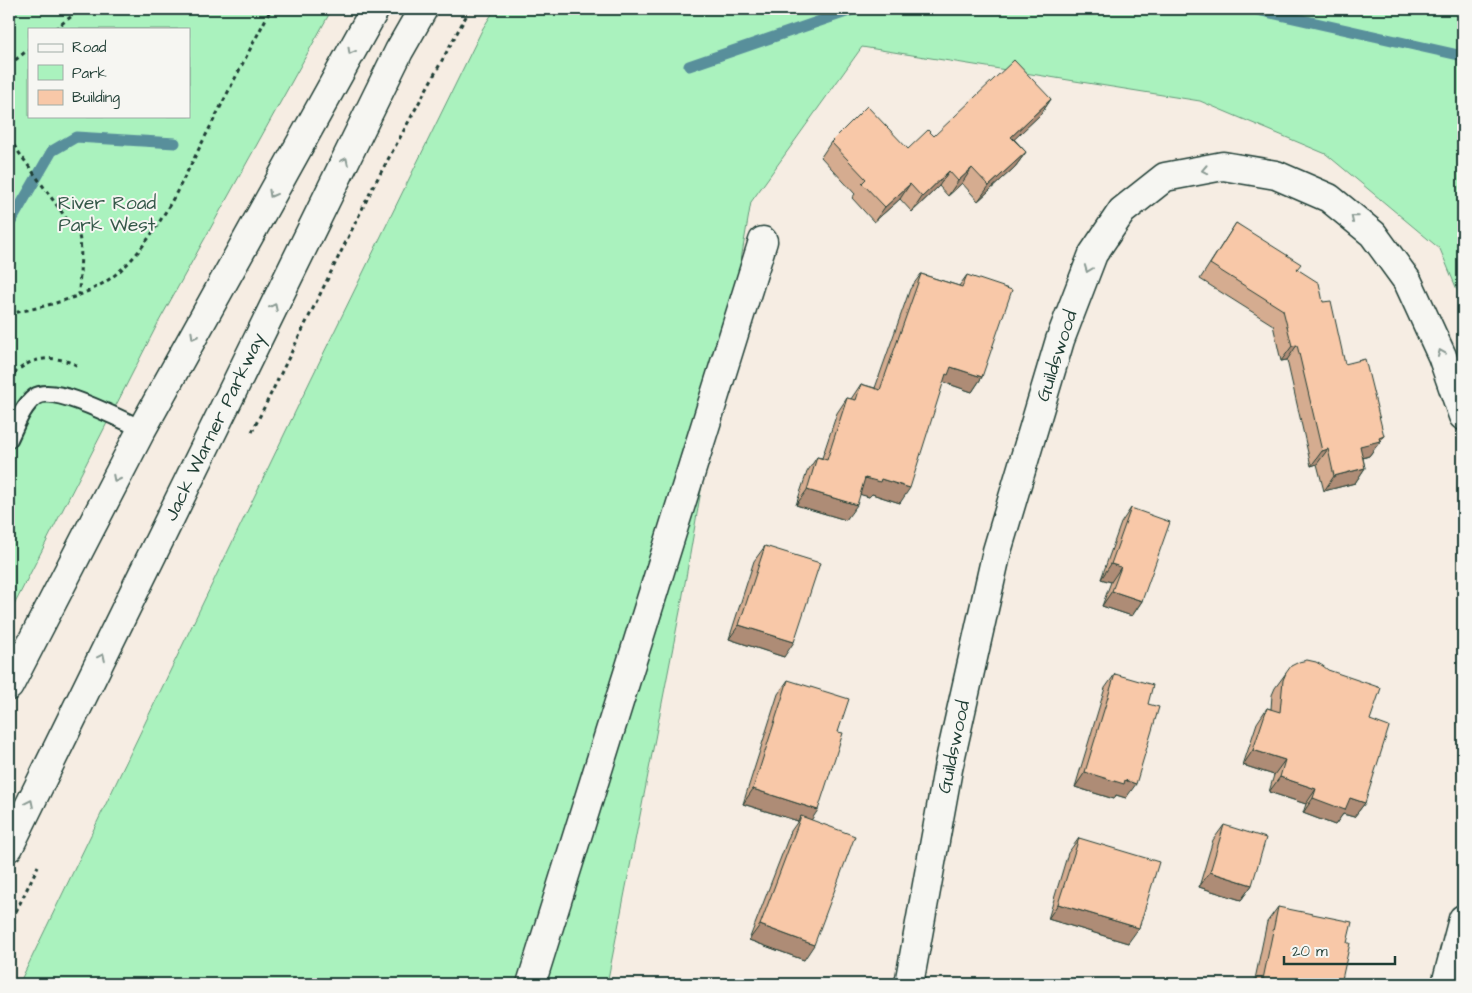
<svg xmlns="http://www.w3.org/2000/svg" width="1472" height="993" font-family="'Architects Daughter',sans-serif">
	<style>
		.green { fill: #aaf2be; stroke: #649879; fill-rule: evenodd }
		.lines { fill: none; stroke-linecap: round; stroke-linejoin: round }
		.stream { stroke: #598f9b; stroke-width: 11 }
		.lane-casing { stroke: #1f3d34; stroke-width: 20 }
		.street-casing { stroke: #1f3d34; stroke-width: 31 }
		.primary-casing { stroke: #1f3d34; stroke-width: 31 }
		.path { stroke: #1f3d34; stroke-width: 3; stroke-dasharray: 4 4; stroke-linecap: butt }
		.lane { stroke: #f6f6f2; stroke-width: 16 }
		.street { stroke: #f6f6f2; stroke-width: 28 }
		.primary { stroke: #f6f6f2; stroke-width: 28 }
		.wall { fill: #d5ac90; stroke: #1f3d34 }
		.shaded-wall { fill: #ae8c76; stroke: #1f3d34 }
		.building { fill: #f8c8a8; stroke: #1f3d34 }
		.oneway { stroke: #8a9a93 }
		.labels { text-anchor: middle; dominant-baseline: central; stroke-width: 4; stroke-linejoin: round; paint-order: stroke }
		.park-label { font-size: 19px; fill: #345849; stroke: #f6f6f2 }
		.street-label { font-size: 19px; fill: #1f3d34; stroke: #f6f6f2 }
	</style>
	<rect width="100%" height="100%" fill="#f6ede3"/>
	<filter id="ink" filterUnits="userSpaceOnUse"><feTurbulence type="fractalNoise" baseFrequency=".02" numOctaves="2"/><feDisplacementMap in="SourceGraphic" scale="10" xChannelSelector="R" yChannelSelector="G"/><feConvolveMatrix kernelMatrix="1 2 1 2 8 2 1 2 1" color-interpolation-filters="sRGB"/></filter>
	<g filter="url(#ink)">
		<path class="green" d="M 9,9 L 332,9 L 158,323 L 9,615 ZM 29,29 L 189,29 L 189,116 L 29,116 Z
			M 495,9 L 1463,9 L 1463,304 L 1440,249 L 1326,154 L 1200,101 L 862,47 L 751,202 L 681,606 L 607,984 L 19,984 L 312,377 L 483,28 Z"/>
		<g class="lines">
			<path class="stream" d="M 1253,9 L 1463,56
				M 689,66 L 855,9
				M 9,225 L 52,151 L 76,137 L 175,143"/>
			<g class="lane-casing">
				<path id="lane" d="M 9,439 C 16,425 22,407 35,397 C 54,383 121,420 142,429"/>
			</g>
			<g class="street-casing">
				<path id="street" d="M 531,984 L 763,241
					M 909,984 L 948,769 L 997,551 L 1060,340 L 1093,254 L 1122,211 L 1165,177 L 1223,166 L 1276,175 L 1329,198 L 1373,234 L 1408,282 L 1442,356 L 1463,416
					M 1446,984 L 1463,919"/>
			</g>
			<g class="primary-casing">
				<path id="primary" d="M 9,686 L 142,429 L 375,9
					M 9,847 L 399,51 L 423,9"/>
			</g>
			<path class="path" d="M 55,29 L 81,9
				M 9,65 L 29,49
				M 9,139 L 79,236 C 83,251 79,278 79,295
				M 9,314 C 41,307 77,300 105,282 C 150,254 181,183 205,137 C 227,94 249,51 271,9
				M 9,380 C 26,356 55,353 80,367
				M 252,432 L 373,187 L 470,9
				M 9,926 L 38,866"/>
			<use href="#lane" class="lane"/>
			<use href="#street" class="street"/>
			<use href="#primary" class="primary"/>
		</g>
		<path class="wall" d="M 1051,99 L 1041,114 L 1014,139 L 1026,152 L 1015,167 L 978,201 L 962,183 L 948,196 L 939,186 L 912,212 L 900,199 L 874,222 L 852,198 L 855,194 L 821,157 L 831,142 L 908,149 L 934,136 Z
			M 1236,223 L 1297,269 L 1323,302 L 1345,364 L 1384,436 L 1369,456 L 1363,458 L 1365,468 L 1355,483 L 1324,491 L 1317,464 L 1311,466 L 1287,360 L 1281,361 L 1273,325 L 1200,279 Z
			M 921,274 L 959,286 L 967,275 L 982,377 L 972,392 L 943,382 L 900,503 L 872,494 L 869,497 L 860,494 L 846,520 L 796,505 L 807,472 L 817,457 L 822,458 L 837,413 L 847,398 L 851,399 L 861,384 L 875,388 L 910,289 Z
			M 1131,508 L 1142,601 L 1132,616 L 1102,606 L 1111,582 L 1101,579 L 1121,523 Z
			M 765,546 L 784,657 L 729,639 L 754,561 Z
			M 1286,673 L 1370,720 L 1365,803 L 1354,817 L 1343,814 L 1335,825 L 1303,813 L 1306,804 L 1269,792 L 1274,775 L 1243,765 L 1257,723 L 1267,708 L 1271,709 L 1272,695 L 1275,688 Z
			M 1115,674 L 1148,704 L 1126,798 L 1116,795 L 1114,799 L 1075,787 L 1105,688 Z
			M 788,680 L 811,820 L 804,960 L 749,940 L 791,831 L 798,821 L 743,804 L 778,694 Z
			M 1224,825 L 1252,885 L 1241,900 L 1199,887 L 1213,840 Z
			M 1079,838 L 1128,943 L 1048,919 L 1068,853 Z
			M 1278,907 L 1347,943 L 1341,984 L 1254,984 L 1267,922 Z"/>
		<path class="shaded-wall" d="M 1051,99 L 1041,114 L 1001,152 L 1011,137 Z
			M 1026,152 L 1015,167 L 978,201 L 989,186 Z
			M 972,168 L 962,183 L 948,196 L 958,181 Z
			M 949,171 L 939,186 L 912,212 L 922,197 Z
			M 910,184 L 900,199 L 874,222 L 885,207 Z
			M 1297,345 L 1287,360 L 1281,361 L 1292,346 Z
			M 951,367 L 982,377 L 972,392 L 943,382 L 935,389 Z
			M 1384,436 L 1369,456 L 1350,461 L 1360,446 L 1379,438 Z
			M 1328,449 L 1317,464 L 1311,466 L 1322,451 Z
			M 1365,468 L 1355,483 L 1324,491 L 1334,476 Z
			M 865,478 L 881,479 L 910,488 L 900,503 L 872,494 L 869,497 L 855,493 Z
			M 807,490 L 857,505 L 846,520 L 796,505 Z
			M 1111,564 L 1121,567 L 1111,582 L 1101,579 Z
			M 1112,591 L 1142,601 L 1132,616 L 1102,606 Z
			M 739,625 L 794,642 L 784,657 L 729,639 Z
			M 1253,750 L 1285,760 L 1274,775 L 1243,765 Z
			M 1085,772 L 1125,780 L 1136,784 L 1126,798 L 1116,795 L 1114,799 L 1075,787 Z
			M 1280,777 L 1316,789 L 1306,804 L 1269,792 Z
			M 753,789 L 818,810 L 808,825 L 801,816 L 798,821 L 743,804 Z
			M 1313,798 L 1350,798 L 1365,803 L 1354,817 L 1343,814 L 1335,825 L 1303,813 Z
			M 1210,872 L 1252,885 L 1241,900 L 1199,887 Z
			M 1058,904 L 1139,928 L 1128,943 L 1048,919 Z
			M 760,925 L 814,945 L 804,960 L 749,940 Z"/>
		<path class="building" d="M 1014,60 L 1051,99 L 1011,137 L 1026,152 L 989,186 L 972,168 L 958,181 L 949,171 L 922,197 L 910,184 L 885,207 L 862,183 L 866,179 L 831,142 L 867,106 L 908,149 L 928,130 L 934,136 Z
			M 1236,223 L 1301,264 L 1297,269 L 1319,283 L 1323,302 L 1331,301 L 1345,364 L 1365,359 L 1384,436 L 1379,438 L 1380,441 L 1360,446 L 1365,468 L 1334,476 L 1328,449 L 1322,451 L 1297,345 L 1292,346 L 1283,310 L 1210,264 Z
			M 921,274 L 962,287 L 967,275 L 1012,290 L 982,377 L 951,367 L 948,375 L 946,374 L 910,488 L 881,479 L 880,482 L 865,478 L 857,505 L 807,490 L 817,457 L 827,460 L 847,398 L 856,400 L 861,384 L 880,390 Z
			M 1131,508 L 1170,522 L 1142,601 L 1112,591 L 1121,567 L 1111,564 Z
			M 765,546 L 820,563 L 794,642 L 739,625 Z
			M 1307,660 L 1316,662 L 1323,666 L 1328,670 L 1381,688 L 1370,720 L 1389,727 L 1365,803 L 1350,798 L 1345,810 L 1313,798 L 1316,789 L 1280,777 L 1285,760 L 1253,750 L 1267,708 L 1280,712 L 1283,680 L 1286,673 L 1291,666 L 1299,662 Z
			M 1115,674 L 1153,685 L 1148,704 L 1159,707 L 1136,784 L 1125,780 L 1124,784 L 1085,772 Z
			M 788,680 L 849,699 L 838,732 L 843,733 L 818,810 L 753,789 Z
			M 801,816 L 855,836 L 814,945 L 760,925 Z
			M 1224,825 L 1266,838 L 1252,885 L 1210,872 Z
			M 1079,838 L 1159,862 L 1139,928 L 1058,904 Z
			M 1278,907 L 1352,922 L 1347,943 L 1350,943 L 1341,984 L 1262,984 Z"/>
		<defs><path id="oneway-chevron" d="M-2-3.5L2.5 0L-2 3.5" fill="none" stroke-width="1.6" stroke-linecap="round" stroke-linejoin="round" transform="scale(1.25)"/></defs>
		<g class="oneway">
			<use href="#oneway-chevron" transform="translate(351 51) rotate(119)"/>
			<use href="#oneway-chevron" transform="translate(345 161) rotate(-64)"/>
			<use href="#oneway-chevron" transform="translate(1205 170) rotate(169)"/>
			<use href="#oneway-chevron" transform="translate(272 194) rotate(119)"/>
			<use href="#oneway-chevron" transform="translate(1354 218) rotate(-140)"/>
			<use href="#oneway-chevron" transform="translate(1088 269) rotate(111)"/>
			<use href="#oneway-chevron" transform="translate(274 307) rotate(-64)"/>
			<use href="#oneway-chevron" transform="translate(194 336) rotate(119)"/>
			<use href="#oneway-chevron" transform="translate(1441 353) rotate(-113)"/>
			<use href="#oneway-chevron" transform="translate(116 479) rotate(117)"/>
			<use href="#oneway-chevron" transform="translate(102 657) rotate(-64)"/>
			<use href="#oneway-chevron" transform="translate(30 803) rotate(-64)"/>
		</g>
	</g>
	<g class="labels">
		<g class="park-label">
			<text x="107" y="203">River Road<tspan x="107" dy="22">Park West</tspan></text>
		</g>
		<g class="street-label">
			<text transform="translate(1057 356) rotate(-72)">Guildswood</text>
			<text transform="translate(215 427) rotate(-64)">Jack Warner Parkway</text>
			<text transform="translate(954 747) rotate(-78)">Guildswood</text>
		</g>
	</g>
	<rect width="1472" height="993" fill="none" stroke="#f6f6f2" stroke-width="30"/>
	<rect x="15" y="15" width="1442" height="963" fill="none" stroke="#1f3d34" stroke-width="2" filter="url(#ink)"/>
	<rect x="28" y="28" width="162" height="90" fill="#f6f6f2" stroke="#a0aca6"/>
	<rect x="38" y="44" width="25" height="8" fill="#f6f6f2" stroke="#a0aca6"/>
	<text x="72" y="52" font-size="15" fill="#1f3d34">Road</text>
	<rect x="38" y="65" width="25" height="15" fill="#aaf2be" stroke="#a0aca6"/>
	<text x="72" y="78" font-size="15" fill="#1f3d34">Park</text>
	<rect x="38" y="90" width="25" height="15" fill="#f8c8a8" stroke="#a0aca6"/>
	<text x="72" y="102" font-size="15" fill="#1f3d34">Building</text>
	<path d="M1284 956v8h111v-8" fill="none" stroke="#1f3d34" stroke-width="2.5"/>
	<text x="1292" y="956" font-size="15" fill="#1f3d34" stroke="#f6f6f2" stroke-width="4" paint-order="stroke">20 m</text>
</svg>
